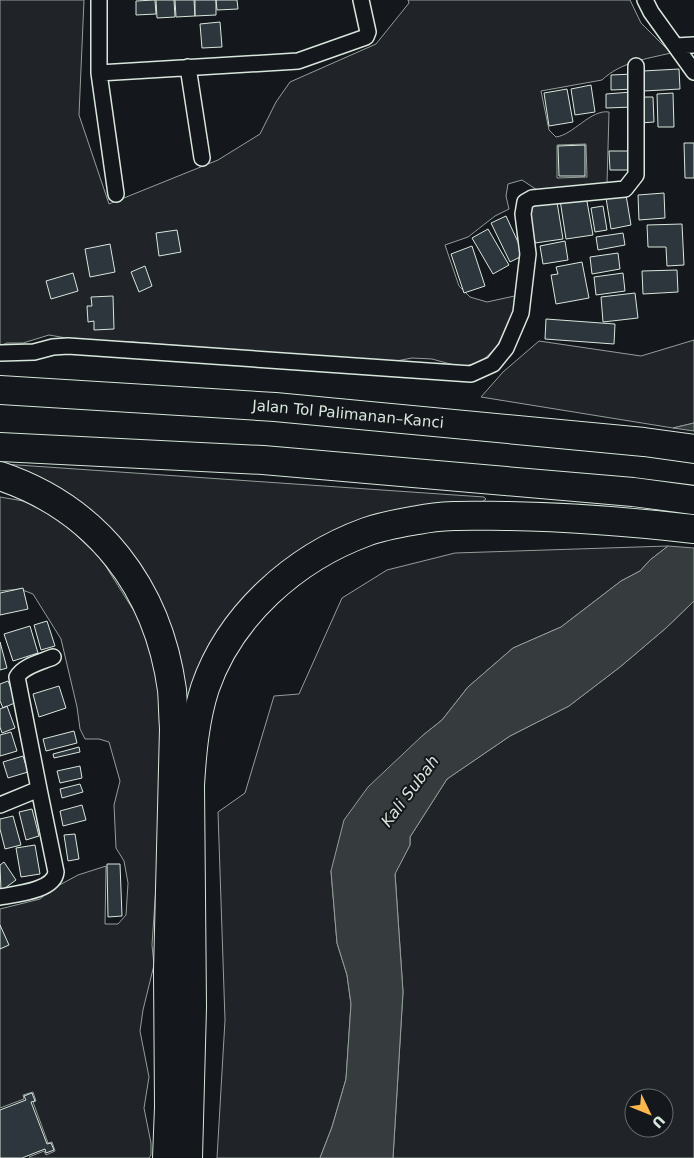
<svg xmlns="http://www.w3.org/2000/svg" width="694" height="1158" font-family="'DejaVu Sans',sans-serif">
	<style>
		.green { fill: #202428; stroke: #939e99; fill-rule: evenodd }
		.water { fill: #363b3e; stroke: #939e99 }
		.building { fill: #2c363c; stroke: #d8e6dc }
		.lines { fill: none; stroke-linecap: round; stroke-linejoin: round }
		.minor-casing { stroke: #d8e6dc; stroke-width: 18 }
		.motorway-casing { stroke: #d8e6dc; stroke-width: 30 }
		.minor { stroke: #14181c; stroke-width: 15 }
		.motorway { stroke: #14181c; stroke-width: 28 }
		.labels { text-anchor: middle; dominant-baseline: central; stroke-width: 4; stroke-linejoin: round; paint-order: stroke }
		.street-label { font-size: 15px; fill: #d8e6dc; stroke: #14181c }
		.water-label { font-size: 16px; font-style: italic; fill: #d8e6dc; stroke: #14181c }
	</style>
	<rect width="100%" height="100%" fill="#14181c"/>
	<path class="green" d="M 0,0 L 84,0 L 79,115 L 109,204 L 218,160 L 260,134 L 276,102 L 290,82 L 376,44 L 409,3 L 408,0 L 630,0 L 641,23 L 671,53 C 646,59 621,62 602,80 L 541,91 L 549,130 L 556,137 C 573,135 591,109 609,112 L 607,184 L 537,190 L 522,180 L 508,184 L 506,196 L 509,209 L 495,216 L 468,237 L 445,245 L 459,286 L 470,297 L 487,302 L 519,295 L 513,316 L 496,348 L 481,362 L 461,367 L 432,359 L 412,358 L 391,362 L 133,342 L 78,340 L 49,335 L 23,343 L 7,343 L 0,346 ZM 586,144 L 587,177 L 557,178 L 557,145 Z
		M 694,340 L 694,423 L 673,428 L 481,397 L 503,372 L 539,341 L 641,356 Z
		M 3,464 L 484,497 L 486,499 L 482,502 L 463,503 L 290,563 L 188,726 L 169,623 L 153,587 L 130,552 Z
		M 0,497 L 35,503 L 55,515 L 95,553 L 105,565 L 151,638 L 161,675 L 159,841 L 152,945 L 154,965 L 143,1010 L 140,1031 L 149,1077 L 144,1108 L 151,1143 L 151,1155 L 149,1158 L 30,1158 L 29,1157 L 44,1151 L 46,1155 L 55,1151 L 52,1142 L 48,1143 L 33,1102 L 36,1101 L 33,1092 L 23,1095 L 24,1099 L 0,1108 L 0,909 L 40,899 L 54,888 L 78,875 L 106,866 L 105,924 L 118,924 L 126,915 L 128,883 L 124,861 L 116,848 L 114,805 L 120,781 L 109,742 L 99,739 L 85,739 L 80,729 L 77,707 L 61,639 L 33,594 L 20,589 L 0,591 Z
		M 668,546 L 650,560 L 640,571 L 621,581 L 561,627 L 513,648 L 468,687 L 442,720 L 422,736 L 331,871 L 337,943 L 347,975 L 351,1004 L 346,1079 L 332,1127 L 320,1158 L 217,1158 L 225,1020 L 218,812 L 245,793 L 274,696 L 299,694 L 342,598 L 387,570 L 455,553 Z
		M 694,601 L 694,1158 L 393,1158 L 403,992 L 395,873 L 410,845 L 410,837 L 447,779 L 510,736 L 569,706 L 620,667 L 666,628 ZM 634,1098 L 664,1098 L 664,1128 L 634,1128 Z"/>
	<path class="water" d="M 694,423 L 694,431 L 673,428 Z
		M 668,546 L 694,548 L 694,601 L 666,628 L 620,667 L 569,706 L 510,736 L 447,779 L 410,837 L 410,845 L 395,874 L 403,992 L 393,1158 L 320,1158 L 332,1127 L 346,1079 L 351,1004 L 347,975 L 337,943 L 331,871 L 344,820 L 368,787 L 422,736 L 442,720 L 468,687 L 513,648 L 561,627 L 621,581 L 640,571 L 650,560 Z"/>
	<path class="building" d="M 155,0 L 156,14 L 136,15 L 136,1 Z
		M 156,0 L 174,0 L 175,17 L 157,18 Z
		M 175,0 L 194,0 L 195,16 L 176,17 Z
		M 195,0 L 216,0 L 216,15 L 195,16 Z
		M 216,0 L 237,0 L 238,9 L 217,10 Z
		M 220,22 L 222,47 L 202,48 L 200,24 Z
		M 679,69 L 680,89 L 644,91 L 643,71 Z
		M 633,74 L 634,89 L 611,90 L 611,75 Z
		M 591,85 L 595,112 L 575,115 L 571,89 Z
		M 567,89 L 573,122 L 549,126 L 544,93 Z
		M 632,92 L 633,107 L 606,108 L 606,94 Z
		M 673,93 L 674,127 L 658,127 L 657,94 Z
		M 639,97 L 653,97 L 654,122 L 640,123 Z
		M 684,143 L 694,143 L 694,178 L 685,178 Z
		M 585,145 L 585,176 L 559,176 L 558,146 Z
		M 609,151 L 630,151 L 630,170 L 610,170 Z
		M 664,193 L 665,218 L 639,220 L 638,195 Z
		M 626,195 L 631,225 L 611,229 L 606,198 Z
		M 586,196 L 593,235 L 566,239 L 560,200 Z
		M 557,202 L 563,239 L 535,243 L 529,207 Z
		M 603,206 L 607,230 L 595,232 L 591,208 Z
		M 506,216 L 524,255 L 510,262 L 491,223 Z
		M 682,224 L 684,265 L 667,266 L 666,247 L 648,247 L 647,225 Z
		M 488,229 L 509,265 L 493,274 L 472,238 Z
		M 177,230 L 181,252 L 159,256 L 156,233 Z
		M 623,233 L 625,245 L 598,250 L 596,237 Z
		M 565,241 L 568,260 L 543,264 L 540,246 Z
		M 110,244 L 115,272 L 90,277 L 85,249 Z
		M 472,246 L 485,286 L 464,293 L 451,254 Z
		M 618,253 L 620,269 L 592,274 L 590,257 Z
		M 582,262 L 589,298 L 556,304 L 551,275 L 558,274 L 556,267 Z
		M 145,266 L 152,286 L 139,292 L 131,272 Z
		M 677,270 L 678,292 L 643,294 L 642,271 Z
		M 73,273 L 78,291 L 51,299 L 46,281 Z
		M 623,273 L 625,291 L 596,295 L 594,277 Z
		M 635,293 L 638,318 L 603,322 L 601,297 Z
		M 113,296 L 114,329 L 94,330 L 94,321 L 88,322 L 87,306 L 92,306 L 91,297 Z
		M 546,319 L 615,324 L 614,344 L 545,339 Z
		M 23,588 L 28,609 L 0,615 L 0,593 Z
		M 47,621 L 55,646 L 41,650 L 34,625 Z
		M 30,626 L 38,653 L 13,661 L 4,634 Z
		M 0,642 L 7,668 L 0,670 Z
		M 8,681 L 17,702 L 3,708 L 0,701 L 0,684 Z
		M 59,686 L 66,708 L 39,717 L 33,694 Z
		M 7,706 L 15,728 L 2,733 L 0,727 L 0,709 Z
		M 74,731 L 77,743 L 46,751 L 43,739 Z
		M 11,732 L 17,751 L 0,756 L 0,735 Z
		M 79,747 L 80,752 L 54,758 L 53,754 Z
		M 23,756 L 28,772 L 8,778 L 3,762 Z
		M 80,766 L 82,778 L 60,783 L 57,771 Z
		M 80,784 L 83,792 L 62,798 L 60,789 Z
		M 82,805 L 86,820 L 63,826 L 60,811 Z
		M 32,809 L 39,836 L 26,840 L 19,812 Z
		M 13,816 L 21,845 L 5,849 L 0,829 L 0,819 Z
		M 75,834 L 79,859 L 68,861 L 64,835 Z
		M 35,845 L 40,874 L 21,877 L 16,848 Z
		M 4,862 L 16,880 L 1,891 L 0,865 Z
		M 107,864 L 120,864 L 122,916 L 108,917 Z
		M 0,925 L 9,945 L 0,949 Z
		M 32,1093 L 35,1101 L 31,1102 L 47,1144 L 51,1143 L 54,1150 L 46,1153 L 45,1149 L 22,1158 L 0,1158 L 0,1110 L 26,1100 L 24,1096 Z"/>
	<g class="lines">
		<g class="minor-casing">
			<path id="minor" d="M 99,0 L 99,73 L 116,194
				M 645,0 L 651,12 L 694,72
				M 676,46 L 694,45
				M 188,67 L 202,158
				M 99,73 L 298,61 L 366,37 L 368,32 L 361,0
				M 0,353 L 34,352 L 53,347 L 68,346 L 471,374 L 493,364 L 506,348 L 521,313 L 528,254 L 523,214 L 525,202 L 532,198 L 625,189 L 636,175 L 636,66
				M 39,789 L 17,677 C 23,666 41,662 53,657
				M 0,805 L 39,789 L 56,872 C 54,891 15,894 0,897"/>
		</g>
		<g class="motorway-casing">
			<g id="motorway">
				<path id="s1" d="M 0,390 L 275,407 L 644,442 L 694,449"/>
				<path d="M 0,447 L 263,460 L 633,492 L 694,500"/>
				<path d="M 0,476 C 98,509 158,588 172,690 C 173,702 173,716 174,728 L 168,971 L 169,1107 L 167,1158"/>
				<path d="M 188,1158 L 192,1007 L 190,785 C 192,752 195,719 205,688 C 230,615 295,558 366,532 C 382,526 401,523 418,520 C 447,514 479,516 509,516 C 571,517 632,522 694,529"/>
			</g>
		</g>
		<use href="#minor" class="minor"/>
		<use href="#motorway" class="motorway"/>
	</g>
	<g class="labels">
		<g class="street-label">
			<text stroke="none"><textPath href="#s1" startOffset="349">Jalan Tol Palimanan–Kanci</textPath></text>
		</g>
		<g class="water-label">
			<text transform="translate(410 791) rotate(-53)">Kali Subah</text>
		</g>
	</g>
	<g transform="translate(649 1113) rotate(133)"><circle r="24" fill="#14181c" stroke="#626a69"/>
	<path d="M0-4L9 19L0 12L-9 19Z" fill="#ffb74d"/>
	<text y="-8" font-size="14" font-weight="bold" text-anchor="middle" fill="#d8e6dc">U</text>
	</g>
</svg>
